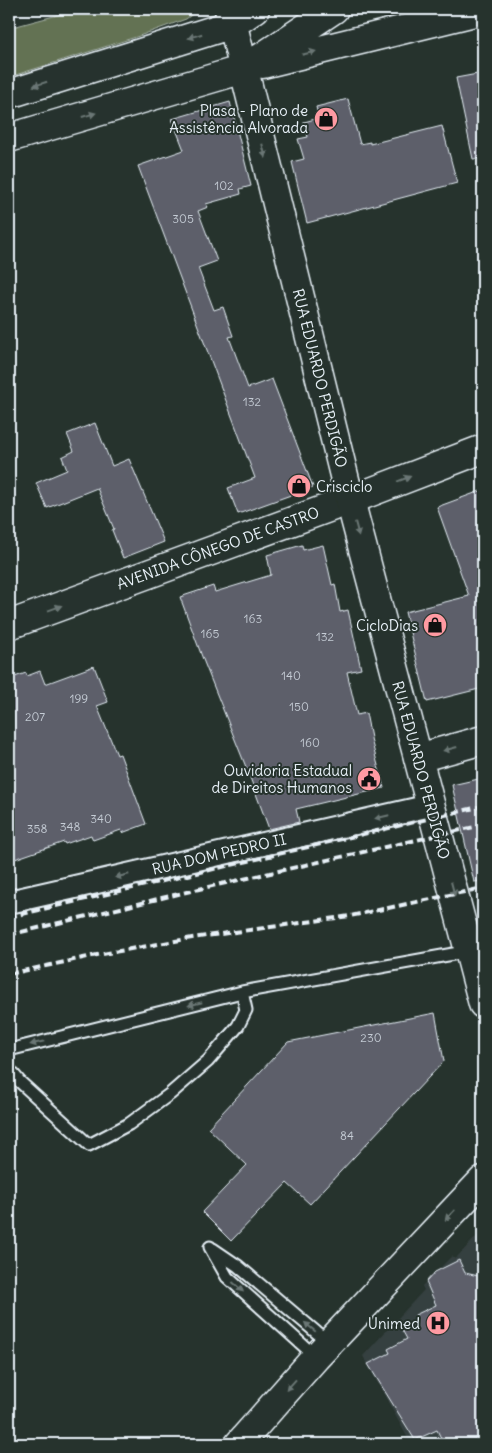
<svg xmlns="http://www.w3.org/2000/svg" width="492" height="1453" font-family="Delius,sans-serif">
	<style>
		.built { fill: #364040 }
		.green { fill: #637253; stroke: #a6b2a6 }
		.building { fill: #5d5f6b; stroke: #e8f1f8 }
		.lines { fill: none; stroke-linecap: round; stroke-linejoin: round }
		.service-casing { stroke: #e8f1f8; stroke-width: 15 }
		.minor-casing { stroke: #e8f1f8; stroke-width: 26 }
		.secondary-casing { stroke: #e8f1f8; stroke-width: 31 }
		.primary-casing { stroke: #e8f1f8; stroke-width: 31 }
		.service { stroke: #26332d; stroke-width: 11 }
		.minor { stroke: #26332d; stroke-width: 22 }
		.secondary { stroke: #26332d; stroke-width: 28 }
		.primary { stroke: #26332d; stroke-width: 28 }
		.rail { stroke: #e8f1f8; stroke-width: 4; stroke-dasharray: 8 4; stroke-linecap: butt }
		.oneway { fill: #6a7674 }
		.labels { text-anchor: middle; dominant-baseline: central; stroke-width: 4; stroke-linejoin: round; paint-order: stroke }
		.number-label { font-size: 12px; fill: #c5ccd5 }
		.poi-label { font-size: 15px; fill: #e8f1f8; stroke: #26332d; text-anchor: end }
		.street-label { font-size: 15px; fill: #e8f1f8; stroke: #26332d }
	</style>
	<rect width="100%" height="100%" fill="#26332d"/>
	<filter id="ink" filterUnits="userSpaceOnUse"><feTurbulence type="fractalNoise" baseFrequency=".02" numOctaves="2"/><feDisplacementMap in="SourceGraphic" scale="10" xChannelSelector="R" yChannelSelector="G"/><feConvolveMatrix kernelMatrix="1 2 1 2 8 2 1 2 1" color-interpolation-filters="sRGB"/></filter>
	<g filter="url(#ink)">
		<path class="built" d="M 483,1230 L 483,1444 L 411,1444 L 363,1356 L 424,1290 L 422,1286 L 452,1256 L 455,1259 Z"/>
		<path class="green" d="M 80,9 L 199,9 L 186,19 L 139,36 L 9,77 L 9,28 Z"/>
		<path class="building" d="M 483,73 L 483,158 L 473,159 L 456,78 Z
			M 348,99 L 360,144 L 370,142 L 370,144 L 442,126 L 457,183 L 307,223 L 292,162 L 304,159 L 298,139 L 308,137 L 304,122 L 319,118 L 316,107 Z
			M 230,102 L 251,186 L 240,189 L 241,194 L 206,204 L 208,207 L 198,211 L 217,261 L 198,268 L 214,310 L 223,307 L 233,336 L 229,337 L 248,388 L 272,379 L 313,487 L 238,514 L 228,488 L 255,478 L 138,166 L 184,150 L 172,119 Z
			M 95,423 L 112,466 L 129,459 L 164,542 L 123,558 L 112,530 L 114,529 L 97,488 L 47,508 L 36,483 L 67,470 L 62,457 L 74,451 L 67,434 Z
			M 483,490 L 483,688 L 427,702 L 405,612 L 469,596 L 437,507 Z
			M 302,545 L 303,550 L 323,545 L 332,585 L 335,584 L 340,612 L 348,610 L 361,669 L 347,672 L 357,715 L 366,713 L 372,743 L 384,788 L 296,809 L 299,822 L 269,829 L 248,772 L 204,662 L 180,597 L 213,586 L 215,592 L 271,575 L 267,555 Z
			M 94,666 L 108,702 L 97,706 L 117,755 L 120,754 L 146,824 L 122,833 L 121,830 L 93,840 L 91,835 L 65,844 L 64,842 L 9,861 L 9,679 L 26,673 L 27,676 L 40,671 L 45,684 Z
			M 483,778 L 483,881 L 474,882 L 452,785 Z
			M 435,1013 L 444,1061 L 310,1204 L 287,1183 L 231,1241 L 202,1212 L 247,1165 L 208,1128 L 288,1042 Z
			M 459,1260 L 465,1273 L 483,1277 L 483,1444 L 444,1444 L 437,1430 L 415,1440 L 368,1364 L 390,1353 L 388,1349 L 407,1339 L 401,1328 L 417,1321 L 415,1315 L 436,1305 L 426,1282 L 435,1272 Z"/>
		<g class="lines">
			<g class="service-casing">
				<path id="service" d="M 9,1050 L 242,992 L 470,951
					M 9,1069 L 20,1082 L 89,1145 L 129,1124 L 170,1094 L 208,1061 L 238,1026 L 246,1010 L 242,992
					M 210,1247 L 227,1277 L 316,1357
					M 213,1249 L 238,1266 L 329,1343"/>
			</g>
			<g class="minor-casing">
				<path id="minor" d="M 9,902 L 430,806"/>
			</g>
			<g class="secondary-casing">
				<path id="secondary" d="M 9,625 L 350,500 L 483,449"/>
			</g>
			<g class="primary-casing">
				<path id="primary" d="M 229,9 L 350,500 L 483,1004
					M 263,64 L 483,10
					M 9,94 L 233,24 L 255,9
					M 9,138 L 244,69 L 334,9
					M 418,758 L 483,740
					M 239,1444 L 316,1357 L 483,1180"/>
			</g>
			<use href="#service" class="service"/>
			<use href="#minor" class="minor"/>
			<use href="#secondary" class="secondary"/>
			<use href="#primary" class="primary"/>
			<path class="rail" d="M 9,917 L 483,806
				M 9,935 L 199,889 L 483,825
				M 9,974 L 97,955 L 192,938 L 350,916 L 483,888"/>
		</g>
		<defs><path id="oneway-solid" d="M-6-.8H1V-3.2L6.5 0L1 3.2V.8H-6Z" transform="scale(1.25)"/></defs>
		<g class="oneway">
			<use href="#oneway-solid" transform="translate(195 36) rotate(163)"/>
			<use href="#oneway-solid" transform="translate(309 53) rotate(-14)"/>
			<use href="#oneway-solid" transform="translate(40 84) rotate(162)"/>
			<use href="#oneway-solid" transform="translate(89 115) rotate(-16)"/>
			<use href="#oneway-solid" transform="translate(264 151) rotate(76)"/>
			<use href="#oneway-solid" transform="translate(404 479) rotate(-21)"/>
			<use href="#oneway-solid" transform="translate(357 529) rotate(75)"/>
			<use href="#oneway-solid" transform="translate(55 608) rotate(-20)"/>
			<use href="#oneway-solid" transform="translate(450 749) rotate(165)"/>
			<use href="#oneway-solid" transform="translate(382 817) rotate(167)"/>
			<use href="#oneway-solid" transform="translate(122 876) rotate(167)"/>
			<use href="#oneway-solid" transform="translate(453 889) rotate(75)"/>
			<use href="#oneway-solid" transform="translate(195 1004) rotate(166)"/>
			<use href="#oneway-solid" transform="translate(37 1043) rotate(166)"/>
			<use href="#oneway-solid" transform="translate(450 1215) rotate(133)"/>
			<use href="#oneway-solid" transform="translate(238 1287) rotate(42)"/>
			<use href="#oneway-solid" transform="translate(310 1327) rotate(-140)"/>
			<use href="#oneway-solid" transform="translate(291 1385) rotate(132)"/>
		</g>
	</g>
	<defs>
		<g id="shop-disc" transform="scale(1.25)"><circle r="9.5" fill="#ff9aa2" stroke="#26332d"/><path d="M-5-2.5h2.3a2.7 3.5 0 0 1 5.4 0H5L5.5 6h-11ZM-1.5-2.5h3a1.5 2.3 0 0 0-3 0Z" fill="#111"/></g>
		<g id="civic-disc" transform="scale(1.25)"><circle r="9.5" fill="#ff9aa2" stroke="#26332d"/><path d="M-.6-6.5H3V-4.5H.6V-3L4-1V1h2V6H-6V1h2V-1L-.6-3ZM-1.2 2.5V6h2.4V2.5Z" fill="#111"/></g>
		<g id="hospital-disc" transform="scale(1.25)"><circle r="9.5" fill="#ff9aa2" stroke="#26332d"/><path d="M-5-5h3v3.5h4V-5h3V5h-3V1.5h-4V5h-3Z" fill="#111"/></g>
	</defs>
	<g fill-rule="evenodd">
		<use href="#shop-disc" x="326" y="119"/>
		<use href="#shop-disc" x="299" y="486"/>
		<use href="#shop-disc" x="435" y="625"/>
		<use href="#civic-disc" x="369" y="779"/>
		<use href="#hospital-disc" x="438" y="1323"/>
	</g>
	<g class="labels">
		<g class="number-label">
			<text x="224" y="185">102</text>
			<text x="183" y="218">305</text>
			<text x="252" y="401">132</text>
			<text x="253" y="618">163</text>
			<text x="210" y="633">165</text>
			<text x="325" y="636">132</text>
			<text x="291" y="675">140</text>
			<text x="79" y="698">199</text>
			<text x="299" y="706">150</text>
			<text x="35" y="716">207</text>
			<text x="310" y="742">160</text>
			<text x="101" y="818">340</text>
			<text x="70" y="826">348</text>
			<text x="37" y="828">358</text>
			<text x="371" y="1037">230</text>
			<text x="347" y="1135">84</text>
		</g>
		<g class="poi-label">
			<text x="308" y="110">Plasa - Plano de<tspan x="308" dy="17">Assistência Alvorada</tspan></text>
			<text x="316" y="486" text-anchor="start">Crisciclo</text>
			<text x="418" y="625">CicloDias</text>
			<text x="352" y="770">Ouvidoria Estadual<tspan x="352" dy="17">de Direitos Humanos</tspan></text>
			<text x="420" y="1323">Unimed</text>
		</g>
		<g class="street-label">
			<text transform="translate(320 378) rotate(76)">RUA EDUARDO PERDIGÃO</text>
			<text transform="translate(218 548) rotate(-20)">AVENIDA CÔNEGO DE CASTRO</text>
			<text transform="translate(421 770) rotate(75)">RUA EDUARDO PERDIGÃO</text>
			<text transform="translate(219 854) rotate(-13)">RUA DOM PEDRO II</text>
		</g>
	</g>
	<rect width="492" height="1453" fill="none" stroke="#26332d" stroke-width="30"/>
	<rect x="15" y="15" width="462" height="1423" fill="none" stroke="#e8f1f8" stroke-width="2" filter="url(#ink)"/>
</svg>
